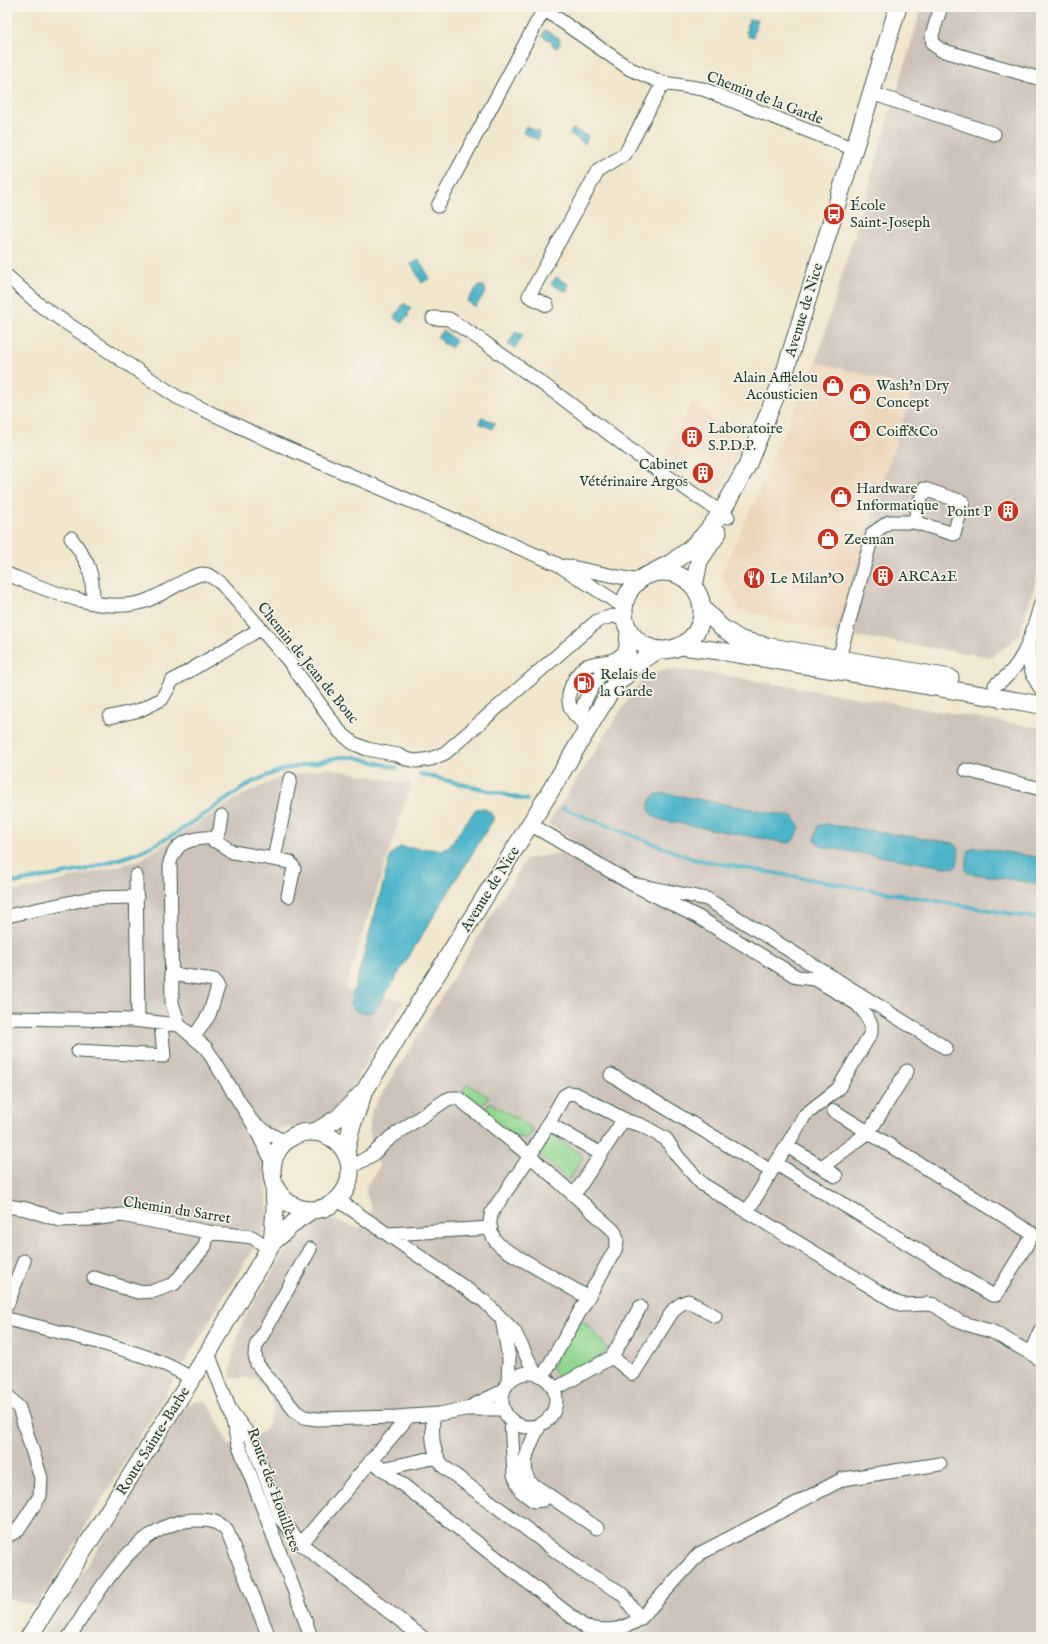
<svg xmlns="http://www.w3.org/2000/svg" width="1048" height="1644" font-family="'IM FELL English',serif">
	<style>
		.built { fill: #edd7bb }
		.industrial { fill: #ccc2b9 }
		.green { fill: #90d791; stroke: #588a62 }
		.water { fill: #4bb4c9; stroke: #35787e }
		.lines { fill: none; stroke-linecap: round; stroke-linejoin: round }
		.stream { stroke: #4bb4c9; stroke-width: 4 }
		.minor-casing { stroke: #3e564b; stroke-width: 15 }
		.major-casing { stroke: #3e564b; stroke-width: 19 }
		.minor { stroke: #fff; stroke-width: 13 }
		.major { stroke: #fff; stroke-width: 17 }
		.labels { text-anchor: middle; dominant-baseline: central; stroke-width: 3.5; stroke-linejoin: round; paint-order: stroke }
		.street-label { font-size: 15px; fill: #1f3d34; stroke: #f7f3e8 }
		.poi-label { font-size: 15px; fill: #1f3d34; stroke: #f7f3e8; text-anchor: start }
	</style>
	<rect width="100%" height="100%" fill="#f7f3e8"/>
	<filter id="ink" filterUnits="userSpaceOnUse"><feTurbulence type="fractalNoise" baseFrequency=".025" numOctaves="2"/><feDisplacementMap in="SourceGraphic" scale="8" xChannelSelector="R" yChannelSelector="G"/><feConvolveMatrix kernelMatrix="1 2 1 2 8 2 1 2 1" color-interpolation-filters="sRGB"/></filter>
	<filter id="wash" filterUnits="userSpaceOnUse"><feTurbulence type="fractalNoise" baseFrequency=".012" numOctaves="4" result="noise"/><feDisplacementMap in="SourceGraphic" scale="16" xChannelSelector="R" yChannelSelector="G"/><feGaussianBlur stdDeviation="0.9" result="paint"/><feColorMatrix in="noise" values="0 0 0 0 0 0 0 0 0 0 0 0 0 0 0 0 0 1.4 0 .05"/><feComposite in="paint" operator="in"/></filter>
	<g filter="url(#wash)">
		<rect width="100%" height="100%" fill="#f0e6cc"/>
		<path class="built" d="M 816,362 L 913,388 L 835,633 L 739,609 L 721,575 Z
			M 693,404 L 745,446 L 712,501 L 659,467 Z"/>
		<path class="industrial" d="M 922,7 L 1041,7 L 1041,564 L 1019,636 L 991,657 L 835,633 L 913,388 L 816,362 Z
			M 665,669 L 709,673 L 1041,728 L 1041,1637 L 42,1637 L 185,1408 L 193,1401 L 206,1401 L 210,1406 L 229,1446 L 265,1431 L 274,1405 L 269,1394 L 255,1378 L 230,1378 L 234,1346 L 247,1313 L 299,1231 L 311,1223 L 324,1220 L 339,1221 L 359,1229 L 372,1210 L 366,1193 L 367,1185 L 379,1167 L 369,1128 L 372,1110 L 526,859 L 563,852 L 571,839 L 548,824 L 634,690 L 645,678 Z
			M 327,768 L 411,784 L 345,989 L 404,1001 L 339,1107 L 318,1125 L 280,1129 L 262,1153 L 267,1169 L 268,1218 L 263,1232 L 37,1607 L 7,1598 L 7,894 L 138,861 L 243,795 L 279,778 Z"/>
		<path class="green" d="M 467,1084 L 489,1097 L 481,1107 L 463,1092 L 465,1086 Z
			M 490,1102 L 533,1129 L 528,1139 L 520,1137 L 518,1139 L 484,1110 Z
			M 549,1135 L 551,1135 L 581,1154 L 582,1158 L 569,1180 L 538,1153 Z
			M 580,1321 L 586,1323 L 608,1349 L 604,1353 L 562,1377 L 557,1376 L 554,1373 L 552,1366 Z"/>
		<path class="water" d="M 749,19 L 757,20 L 753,37 L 748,37 L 748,34 L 746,33 Z
			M 545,30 L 559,38 L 560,43 L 557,48 L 552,45 L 552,42 L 542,36 Z
			M 526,126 L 539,132 L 538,140 L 523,133 Z
			M 572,129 L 588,136 L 585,144 L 570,134 Z
			M 419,260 L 430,278 L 422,283 L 411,264 Z
			M 556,277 L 568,284 L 568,290 L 564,291 L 551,284 Z
			M 478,286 L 484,286 L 486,292 L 475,307 L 467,301 Z
			M 404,303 L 411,308 L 408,313 L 408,317 L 405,318 L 402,323 L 394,318 Z
			M 443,330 L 456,341 L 451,348 L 446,344 L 443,344 L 442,341 L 437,337 Z
			M 516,331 L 523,335 L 515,348 L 508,344 Z
			M 482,417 L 495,423 L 492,429 L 479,423 Z
			M 664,793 L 794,817 L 800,828 L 792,842 L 787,843 L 666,821 C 652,818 644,811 652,797 L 657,794 Z
			M 483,808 C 489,811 494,813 493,820 L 377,1008 C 372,1015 364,1012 357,1012 L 350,1005 L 391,854 L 400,847 L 441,850 L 449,846 L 476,809 Z
			M 825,824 L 954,843 L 959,848 L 957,866 L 952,868 L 823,847 L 818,844 L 815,838 L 818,826 Z
			M 976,847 L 1041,858 L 1041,884 L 968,873 L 965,870 L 969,850 Z"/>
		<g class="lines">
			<path class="stream" d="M 420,774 L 527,800
				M 562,808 L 693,859 L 1041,919
				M 7,884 L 84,870 L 138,853 L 175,834 L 252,782 L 281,770 L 341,757 L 355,757 L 397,768"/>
		</g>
	</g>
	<g filter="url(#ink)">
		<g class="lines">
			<g class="minor-casing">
				<path id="minor" d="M 541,7 L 630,69 L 663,83 L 703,89 L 854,149
					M 941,7 L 932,35 L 933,44 L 941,50 L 1041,79
					M 871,93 L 994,134
					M 438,206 L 544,9
					M 7,276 L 41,306 L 177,397 L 266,439 L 557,564 L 624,607
					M 547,305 L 529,296 L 598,171 L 625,154 L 663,83
					M 433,318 L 449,319 L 481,340 L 561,397 L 649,464 L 728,517
					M 71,538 C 89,563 93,571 93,602
					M 566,566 L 639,581
					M 7,574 C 45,589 98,613 139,603 C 159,599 188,575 203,574 C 210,574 216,580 222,584 L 288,660 L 340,732 L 353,743 L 367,749 L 398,755 L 406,759 L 416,761 L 431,759 L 445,753 L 597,621 L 612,616 L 625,619
					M 1029,646 C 1028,663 1031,675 1041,689
					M 839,658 L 873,533 L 889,522 L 914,522 L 954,534 L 963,502 L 924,489 L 914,522
					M 995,685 C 1024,668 1032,634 1041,603
					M 110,717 L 140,710 L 162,699 L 172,681 L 260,629
					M 581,720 C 580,699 600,674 614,660
					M 590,726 C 585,723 578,720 575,715 C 562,700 572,679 584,667 C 605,658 611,668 629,647
					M 966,770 L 1041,789
					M 530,824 L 632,884 L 707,899 L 946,1048
					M 214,841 L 220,830 L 222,816
					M 274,859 L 290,779
					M 136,876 L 138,1020
					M 632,884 L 698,917 L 797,977 L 815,979 L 857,1004 L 864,1012 L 871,1024 L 871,1033 L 838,1089 L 805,1115 L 747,1212
					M 7,916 L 91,898 L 137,897
					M 171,974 L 214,980 L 218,987 L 209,1015 L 194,1037
					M 7,1018 L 132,1020 L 179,1025 L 206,1048 L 252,1122 L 273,1163
					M 179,1025 L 172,1003 L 170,862 C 176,846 180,843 196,839 C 200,839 205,837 209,838 C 217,840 225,848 233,852 L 290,862 L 294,868 L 288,896
					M 78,1051 L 164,1056 L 161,1023
					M 611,1075 L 771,1171
					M 254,1123 L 268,1133 L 285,1142
					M 548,1123 L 601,1154
					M 787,1146 L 836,1176
					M 775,1163 L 992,1295 L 996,1295 L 1033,1234 L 834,1111
					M 351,1167 L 372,1155 L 390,1138 L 446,1100 L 451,1098 L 458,1098 L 530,1156 L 613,1230 C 618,1237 618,1242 615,1250 L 543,1376
					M 822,1167 L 869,1132 L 907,1071
					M 574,1195 L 624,1119
					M 338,1200 L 484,1301 L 514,1331 L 535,1373
					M 7,1206 L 26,1209 L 60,1220 L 91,1219 L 122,1215 L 208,1232 L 252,1237 L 269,1248
					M 388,1234 L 491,1228
					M 310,1249 L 256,1346 L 255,1355 L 257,1364 L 296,1412 L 304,1417 L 317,1419 L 396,1417 L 439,1414 L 465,1409 L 503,1409
					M 94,1278 L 138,1292 L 154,1291 L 174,1284 L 205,1246 L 208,1232
					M 587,1297 L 504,1249 C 491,1240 487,1227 492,1212 L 530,1156 L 564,1096 L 569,1093 L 576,1094 L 627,1121 L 641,1125 L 666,1139 L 678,1157 L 702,1184 L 897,1303 L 904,1305 L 928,1304 L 934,1305 L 960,1322 L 993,1332 L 1030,1353 L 1041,1330
					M 7,1305 L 24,1261
					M 7,1319 C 40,1327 72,1335 105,1344 C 135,1353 165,1361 192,1379
					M 502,1319 L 509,1358 L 508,1382
					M 208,1353 L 230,1410 L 238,1443 L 299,1603 L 311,1637
					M 1030,1353 L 1041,1360
					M 612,1357 L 633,1374 L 674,1309 L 681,1304 L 688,1301 L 715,1316
					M502 1400a27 27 0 1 1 54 0a27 27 0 1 1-54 0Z
					M 555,1389 L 612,1357 L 640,1307
					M 7,1395 L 19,1408 L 41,1478 L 40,1496 L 17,1531 L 7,1536
					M 468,1408 L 503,1391
					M 230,1410 L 251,1438 L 281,1519 L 301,1544 L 422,1637
					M 433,1415 C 432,1435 431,1451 444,1467 L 581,1570 L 618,1591 L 624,1596 L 640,1619 L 699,1554 L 843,1479 L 940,1464
					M 511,1421 L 514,1475 L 521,1491 L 534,1501 L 543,1500 L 547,1495
					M 540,1425 C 531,1443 519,1462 529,1482 L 597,1528
					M 371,1460 L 585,1627 C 608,1632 620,1631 640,1619
					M 382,1469 L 437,1457
					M 301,1544 L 409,1416
					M 69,1637 C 99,1592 136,1520 197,1520 C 211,1520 218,1521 227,1531 L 269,1637"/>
			</g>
			<g class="major-casing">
				<path id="major" d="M624 611a39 39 0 1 1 78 0a39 39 0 1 1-78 0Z
					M 648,575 L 671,563 L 689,550 L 704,535 L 721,513 L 747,466 L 783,378 L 898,7
					M 694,586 L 699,561 L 718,533
					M 703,609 L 722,628 L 741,640 L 771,647 L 950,678
					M 681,646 L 720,651 L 1041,705
					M 621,680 L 638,663 L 658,650
					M272 1171a39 39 0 1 1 78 0a39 39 0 1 1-78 0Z
					M 315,1132 L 338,1118 L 365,1090 L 545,800 L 613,687 L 627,657 L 629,631
					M 346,1152 L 351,1128 L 362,1097
					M 272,1243 L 275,1210 L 274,1183
					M 29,1637 L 208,1353 L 272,1243 L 297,1220 L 312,1210"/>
			</g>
			<use href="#minor" class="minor"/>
			<use href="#major" class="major"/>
		</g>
	</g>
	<defs>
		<g id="bus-disc" transform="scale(1.15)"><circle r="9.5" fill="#c8321e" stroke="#f7f3e8"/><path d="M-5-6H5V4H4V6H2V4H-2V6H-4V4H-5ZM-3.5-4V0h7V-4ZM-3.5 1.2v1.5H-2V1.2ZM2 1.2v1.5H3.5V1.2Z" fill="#fff"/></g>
		<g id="shop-disc" transform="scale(1.15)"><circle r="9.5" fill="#c8321e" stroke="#f7f3e8"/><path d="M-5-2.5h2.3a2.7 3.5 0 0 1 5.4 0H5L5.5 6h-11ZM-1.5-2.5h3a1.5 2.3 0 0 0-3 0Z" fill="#fff"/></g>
		<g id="building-disc" transform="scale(1.15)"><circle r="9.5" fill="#c8321e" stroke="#f7f3e8"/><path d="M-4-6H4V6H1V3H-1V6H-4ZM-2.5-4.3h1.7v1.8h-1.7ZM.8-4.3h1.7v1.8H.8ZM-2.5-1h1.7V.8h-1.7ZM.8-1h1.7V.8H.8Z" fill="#fff"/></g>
		<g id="restaurant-disc" transform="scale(1.15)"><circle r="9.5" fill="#c8321e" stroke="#f7f3e8"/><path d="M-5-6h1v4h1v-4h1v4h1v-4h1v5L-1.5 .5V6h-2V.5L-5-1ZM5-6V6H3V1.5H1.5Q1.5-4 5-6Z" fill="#fff"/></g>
		<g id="fuel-disc" transform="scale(1.15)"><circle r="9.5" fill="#c8321e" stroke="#f7f3e8"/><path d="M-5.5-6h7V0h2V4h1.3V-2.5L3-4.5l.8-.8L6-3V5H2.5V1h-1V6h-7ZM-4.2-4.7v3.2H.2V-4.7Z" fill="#fff"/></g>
	</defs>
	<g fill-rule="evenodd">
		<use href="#bus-disc" x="834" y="214"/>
		<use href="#shop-disc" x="833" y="386"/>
		<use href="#shop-disc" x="860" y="394"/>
		<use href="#shop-disc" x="860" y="431"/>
		<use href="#building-disc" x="692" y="437"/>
		<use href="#building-disc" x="703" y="473"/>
		<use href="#shop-disc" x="841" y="497"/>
		<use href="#building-disc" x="1008" y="511"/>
		<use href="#shop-disc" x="828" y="539"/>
		<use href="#building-disc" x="883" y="576"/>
		<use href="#restaurant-disc" x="754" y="578"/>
		<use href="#fuel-disc" x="584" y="683"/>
	</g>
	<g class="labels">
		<g class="street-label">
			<text transform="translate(765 98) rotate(21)">Chemin de la Garde</text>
			<text transform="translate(804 310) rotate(-73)">Avenue de Nice</text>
			<text transform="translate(308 663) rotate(51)">Chemin de Jean de Bouc</text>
			<text transform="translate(490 889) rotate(-58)">Avenue de Nice</text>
			<text transform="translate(177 1210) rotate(9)">Chemin du Sarret</text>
			<text transform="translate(153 1441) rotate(-58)">Route Sainte-Barbe</text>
			<text transform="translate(274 1490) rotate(70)">Route des Houillères</text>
		</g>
		<g class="poi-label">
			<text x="850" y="205">École<tspan x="850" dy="17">Saint-Joseph</tspan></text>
			<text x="818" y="377" text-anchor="end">Alain Afflelou<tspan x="818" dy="17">Acousticien</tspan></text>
			<text x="876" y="385">Wash'n Dry<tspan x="876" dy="17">Concept</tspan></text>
			<text x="708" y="428">Laboratoire<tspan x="708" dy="17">S.P.D.P.</tspan></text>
			<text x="876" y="431">Coiff&amp;Co</text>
			<text x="688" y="464" text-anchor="end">Cabinet<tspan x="688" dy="17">Vétérinaire Argos</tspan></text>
			<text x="856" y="488">Hardware<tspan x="856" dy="17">Informatique</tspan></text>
			<text x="992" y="511" text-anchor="end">Point P</text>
			<text x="844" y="539">Zeeman</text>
			<text x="898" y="576">ARCA2E</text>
			<text x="770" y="578">Le Milan'O</text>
			<text x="600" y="674">Relais de<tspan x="600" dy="17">la Garde</tspan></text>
		</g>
	</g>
	<rect width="1048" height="1644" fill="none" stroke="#f7f3e8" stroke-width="24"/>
</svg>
